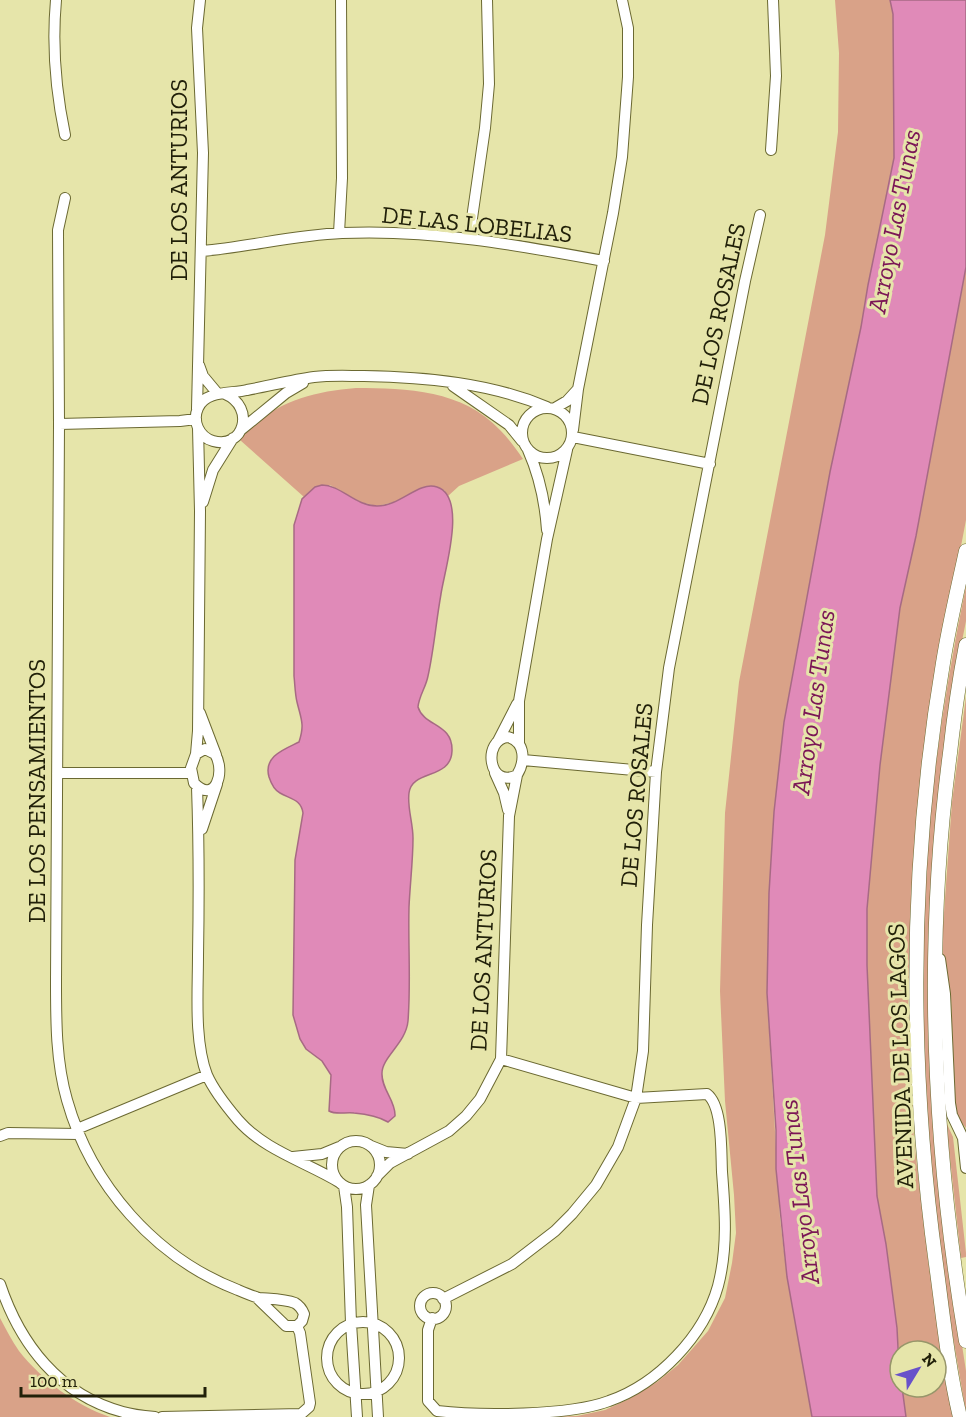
<svg xmlns="http://www.w3.org/2000/svg" width="966" height="1417" font-family="'Zilla Slab',serif">
	<style>
		.green { fill: #d9a288 }
		.water { fill: #e08ab8; stroke: #a76a84; stroke-width: 1.5 }
		.lines { fill: none; stroke-linecap: round; stroke-linejoin: round }
		.street-casing { stroke: #6b6932; stroke-width: 12 }
		.secondary-casing { stroke: #6b6932; stroke-width: 15 }
		.street { stroke: #fff; stroke-width: 10 }
		.secondary { stroke: #fff; stroke-width: 14 }
		.labels { text-anchor: middle; dominant-baseline: central; stroke-width: 6; stroke-linejoin: round; paint-order: stroke }
		.street-label { font-size: 24px; fill: #212009; stroke: #e6e5aa }
		.water-label { font-size: 26px; font-style: italic; fill: #7b1656; stroke: #e6e5aa }
	</style>
	<rect width="100%" height="100%" fill="#e6e5aa"/>
	<path class="green" d="M 835,0 L 890,0 L 893,14 L 894,158 L 868,285 L 861,327 L 830,472 L 784,722 L 774,812 L 769,893 L 767,993 L 780,1218 L 787,1277 L 812,1417 L 547,1417 L 577,1416 L 605,1410 L 629,1399 L 657,1382 L 678,1365 L 708,1331 L 725,1298 L 732,1263 L 736,1233 L 734,1195 L 725,1101 L 720,991 L 725,813 L 739,682 L 825,235 L 838,132 L 839,53 Z
		M 966,267 L 966,520 L 931,703 L 916,829 L 911,897 L 908,1008 L 914,1141 L 929,1267 L 955,1417 L 906,1417 L 902,1387 L 936,1387 L 936,1351 L 900,1351 L 900,1374 L 897,1328 L 886,1244 L 877,1196 L 867,965 L 867,909 L 880,765 L 900,608 L 916,536 Z
		M 356,388 C 407,388 463,390 500,430 C 509,439 516,449 523,459 L 459,486 L 448,496 L 444,490 L 377,506 L 360,502 L 330,485 L 309,492 L 304,497 L 240,440 C 271,402 310,392 356,388 Z
		M 966,586 L 966,621 L 954,681 L 934,854 L 929,940 L 929,1018 L 936,1161 L 948,1255 L 966,1371 L 966,1413 C 948,1307 928,1198 924,1090 C 922,1041 920,990 922,941 C 925,821 942,703 966,586 Z
		M 966,697 L 966,1128 L 957,1117 L 955,1103 L 951,998 L 943,955 L 942,940 L 952,802 Z
		M 946,1122 L 953,1137 L 966,1253 L 966,1257 L 961,1258 Z
		M 0,1318 C 6,1329 12,1341 19,1351 C 42,1380 75,1405 110,1417 L 0,1417 Z"/>
	<path class="water" d="M 890,0 L 966,0 L 966,267 L 916,536 L 900,608 L 880,765 L 867,909 L 867,965 L 877,1196 L 886,1244 L 897,1328 L 900,1387 L 902,1387 L 906,1417 L 812,1417 L 787,1277 L 776,1169 L 776,1130 L 767,993 L 769,893 L 774,812 L 784,722 L 830,472 L 861,327 L 868,285 L 894,158 L 893,14 Z
		M 322,485 C 341,485 355,506 377,506 C 401,506 418,481 437,487 C 468,497 444,572 441,594 C 436,622 434,649 428,676 C 426,687 419,696 418,707 C 424,727 453,723 452,751 C 451,780 412,769 409,793 C 407,807 413,823 413,838 C 413,861 410,884 409,907 C 408,945 411,983 408,1021 C 406,1043 382,1057 382,1073 C 381,1089 396,1101 395,1116 L 388,1122 C 378,1116 366,1114 354,1113 C 345,1112 336,1115 329,1111 L 331,1075 L 322,1061 L 306,1049 L 300,1039 L 293,1015 L 295,860 L 303,813 C 301,799 290,799 280,793 C 274,790 271,783 269,777 C 263,756 285,749 299,742 C 305,724 301,719 297,702 C 295,694 295,685 294,676 L 294,525 L 302,499 L 315,487 Z"/>
	<g class="lines">
		<g class="street-casing">
			<path id="street" d="M 56,0 C 52,44 56,92 65,135
				M 771,150 L 776,76 L 773,0
				M 65,198 L 58,230 L 59,424 L 56,982 C 56,1021 56,1062 67,1100 C 91,1185 155,1258 238,1290 C 245,1293 252,1296 259,1298 C 270,1299 285,1299 295,1303 C 300,1306 302,1309 304,1314 L 302,1321 L 297,1326 L 286,1326 L 256,1297
				M 339,233 L 342,178 L 341,0
				M 469,239 L 485,128 L 489,84 L 487,0
				M 202,251 C 249,247 294,235 342,233 C 430,229 517,245 604,261
				M 199,365 L 203,376 L 218,394
				M 453,386 L 509,425 L 522,441
				M 225,394 C 256,407 244,450 213,441 C 199,437 192,421 198,408 C 206,390 231,394 247,390 C 269,386 292,380 314,377 C 331,375 348,376 364,376 C 426,377 490,383 547,407
				M522 433a25 25 0 1 1 50 0a25 25 0 1 1-50 0Z
				M 555,408 L 567,401 L 578,389
				M 197,409 L 203,153 L 197,28 L 200,0
				M 59,424 L 180,421 L 196,419
				M 242,429 L 286,393 L 303,383
				M 573,430 L 578,389 L 613,213 L 622,157 L 628,77 L 628,28 L 622,0
				M 573,437 L 710,464
				M 528,450 C 540,477 545,501 547,530
				M 203,502 L 213,470 L 233,438
				M 200,713 L 216,755
				M 508,737 C 526,742 525,762 517,775 C 488,790 482,739 508,737 Z
				M 498,741 L 517,704
				M 519,744 L 519,701 L 547,539 L 567,450
				M 205,749 L 215,754 C 226,772 215,805 194,783 L 191,768 L 196,754 Z
				M 196,754 L 198,731 L 200,511 L 198,428
				M 523,760 L 656,772
				M 57,773 L 192,773
				M 495,773 L 504,793 L 508,810
				M 197,787 C 199,843 199,900 198,956 C 198,992 194,1041 207,1075 C 214,1091 227,1107 238,1120 C 264,1150 306,1162 339,1182
				M 202,829 L 217,784
				M 940,959 L 945,994 L 950,1103 L 952,1115 L 963,1138 L 966,1168
				M 77,1129 L 207,1075
				M 0,1136 L 8,1133 L 79,1134
				M332 1165a24 24 0 1 1 48 0a24 24 0 1 1-48 0Z
				M 371,1146 L 386,1152 L 408,1154
				M 293,1157 L 322,1154 L 339,1147
				M 377,1176 L 390,1163 L 449,1131 L 466,1116 L 480,1099 L 501,1059 L 509,816 L 517,775
				M 369,1185 L 366,1205 L 378,1417
				M 344,1186 L 347,1207 L 351,1323 L 357,1417
				M 0,1284 C 20,1344 59,1395 123,1412 C 133,1415 144,1416 155,1417
				M420 1306a13 13 0 1 1 26 0a13 13 0 1 1-26 0Z
				M 443,1299 L 512,1264 L 555,1231 L 572,1214 L 596,1185 L 618,1147 L 636,1098 L 643,1051 L 647,925 L 656,772 L 669,668 L 745,281 L 760,215
				M 432,1318 L 428,1330 L 428,1401 L 437,1411 C 479,1416 569,1416 609,1401 C 658,1384 704,1336 718,1286 C 728,1248 725,1210 722,1172 C 721,1153 723,1106 707,1094 L 636,1098 L 501,1059
				M327 1358a36 36 0 1 1 72 0a36 36 0 1 1-72 0Z
				M 162,1417 L 301,1414 L 309,1407 L 310,1403 L 300,1333 L 297,1326"/>
		</g>
		<g class="secondary-casing">
			<path id="secondary" d="M 966,645 C 959,681 954,717 950,753 C 924,949 933,1147 966,1341
				M 960,1417 C 948,1367 943,1315 936,1264 C 908,1062 909,864 943,663 C 949,625 958,588 966,551"/>
		</g>
		<use href="#street" class="street"/>
		<use href="#secondary" class="secondary"/>
	</g>
	<g class="labels">
		<g class="street-label">
			<text transform="translate(178 180) rotate(-90)">DE LOS ANTURIOS</text>
			<text transform="translate(477 224) rotate(6)">DE LAS LOBELIAS</text>
			<text transform="translate(718 314) rotate(-78)">DE LOS ROSALES</text>
			<text transform="translate(36 791) rotate(-90)">DE LOS PENSAMIENTOS</text>
			<text transform="translate(636 795) rotate(-85)">DE LOS ROSALES</text>
			<text transform="translate(483 950) rotate(-87)">DE LOS ANTURIOS</text>
			<text transform="translate(900 1056) rotate(-92)">AVENIDA DE LOS LAGOS</text>
		</g>
		<g class="water-label">
			<text transform="translate(894 221) rotate(-79)">Arroyo Las Tunas</text>
			<text transform="translate(813 702) rotate(-82)">Arroyo Las Tunas</text>
			<text transform="translate(799 1192) rotate(-97)">Arroyo Las Tunas</text>
		</g>
	</g>
	<g transform="translate(918 1369) rotate(52)"><circle r="28" fill="#e6e5aa" stroke="#97966a" stroke-width="1.5"/>
	<path d="M0-4.5L10 22L0 15L-10 22Z" fill="#6851ca"/>
	<text y="-9" font-size="16" font-weight="bold" text-anchor="middle" fill="#212009">N</text>
	</g>
	<path d="M21 1387v9h184v-9" fill="none" stroke="#212009" stroke-width="3"/>
	<text x="30" y="1387" font-size="18" fill="#212009" stroke="#e6e5aa" stroke-width="4.5" paint-order="stroke">100 m</text>
</svg>
